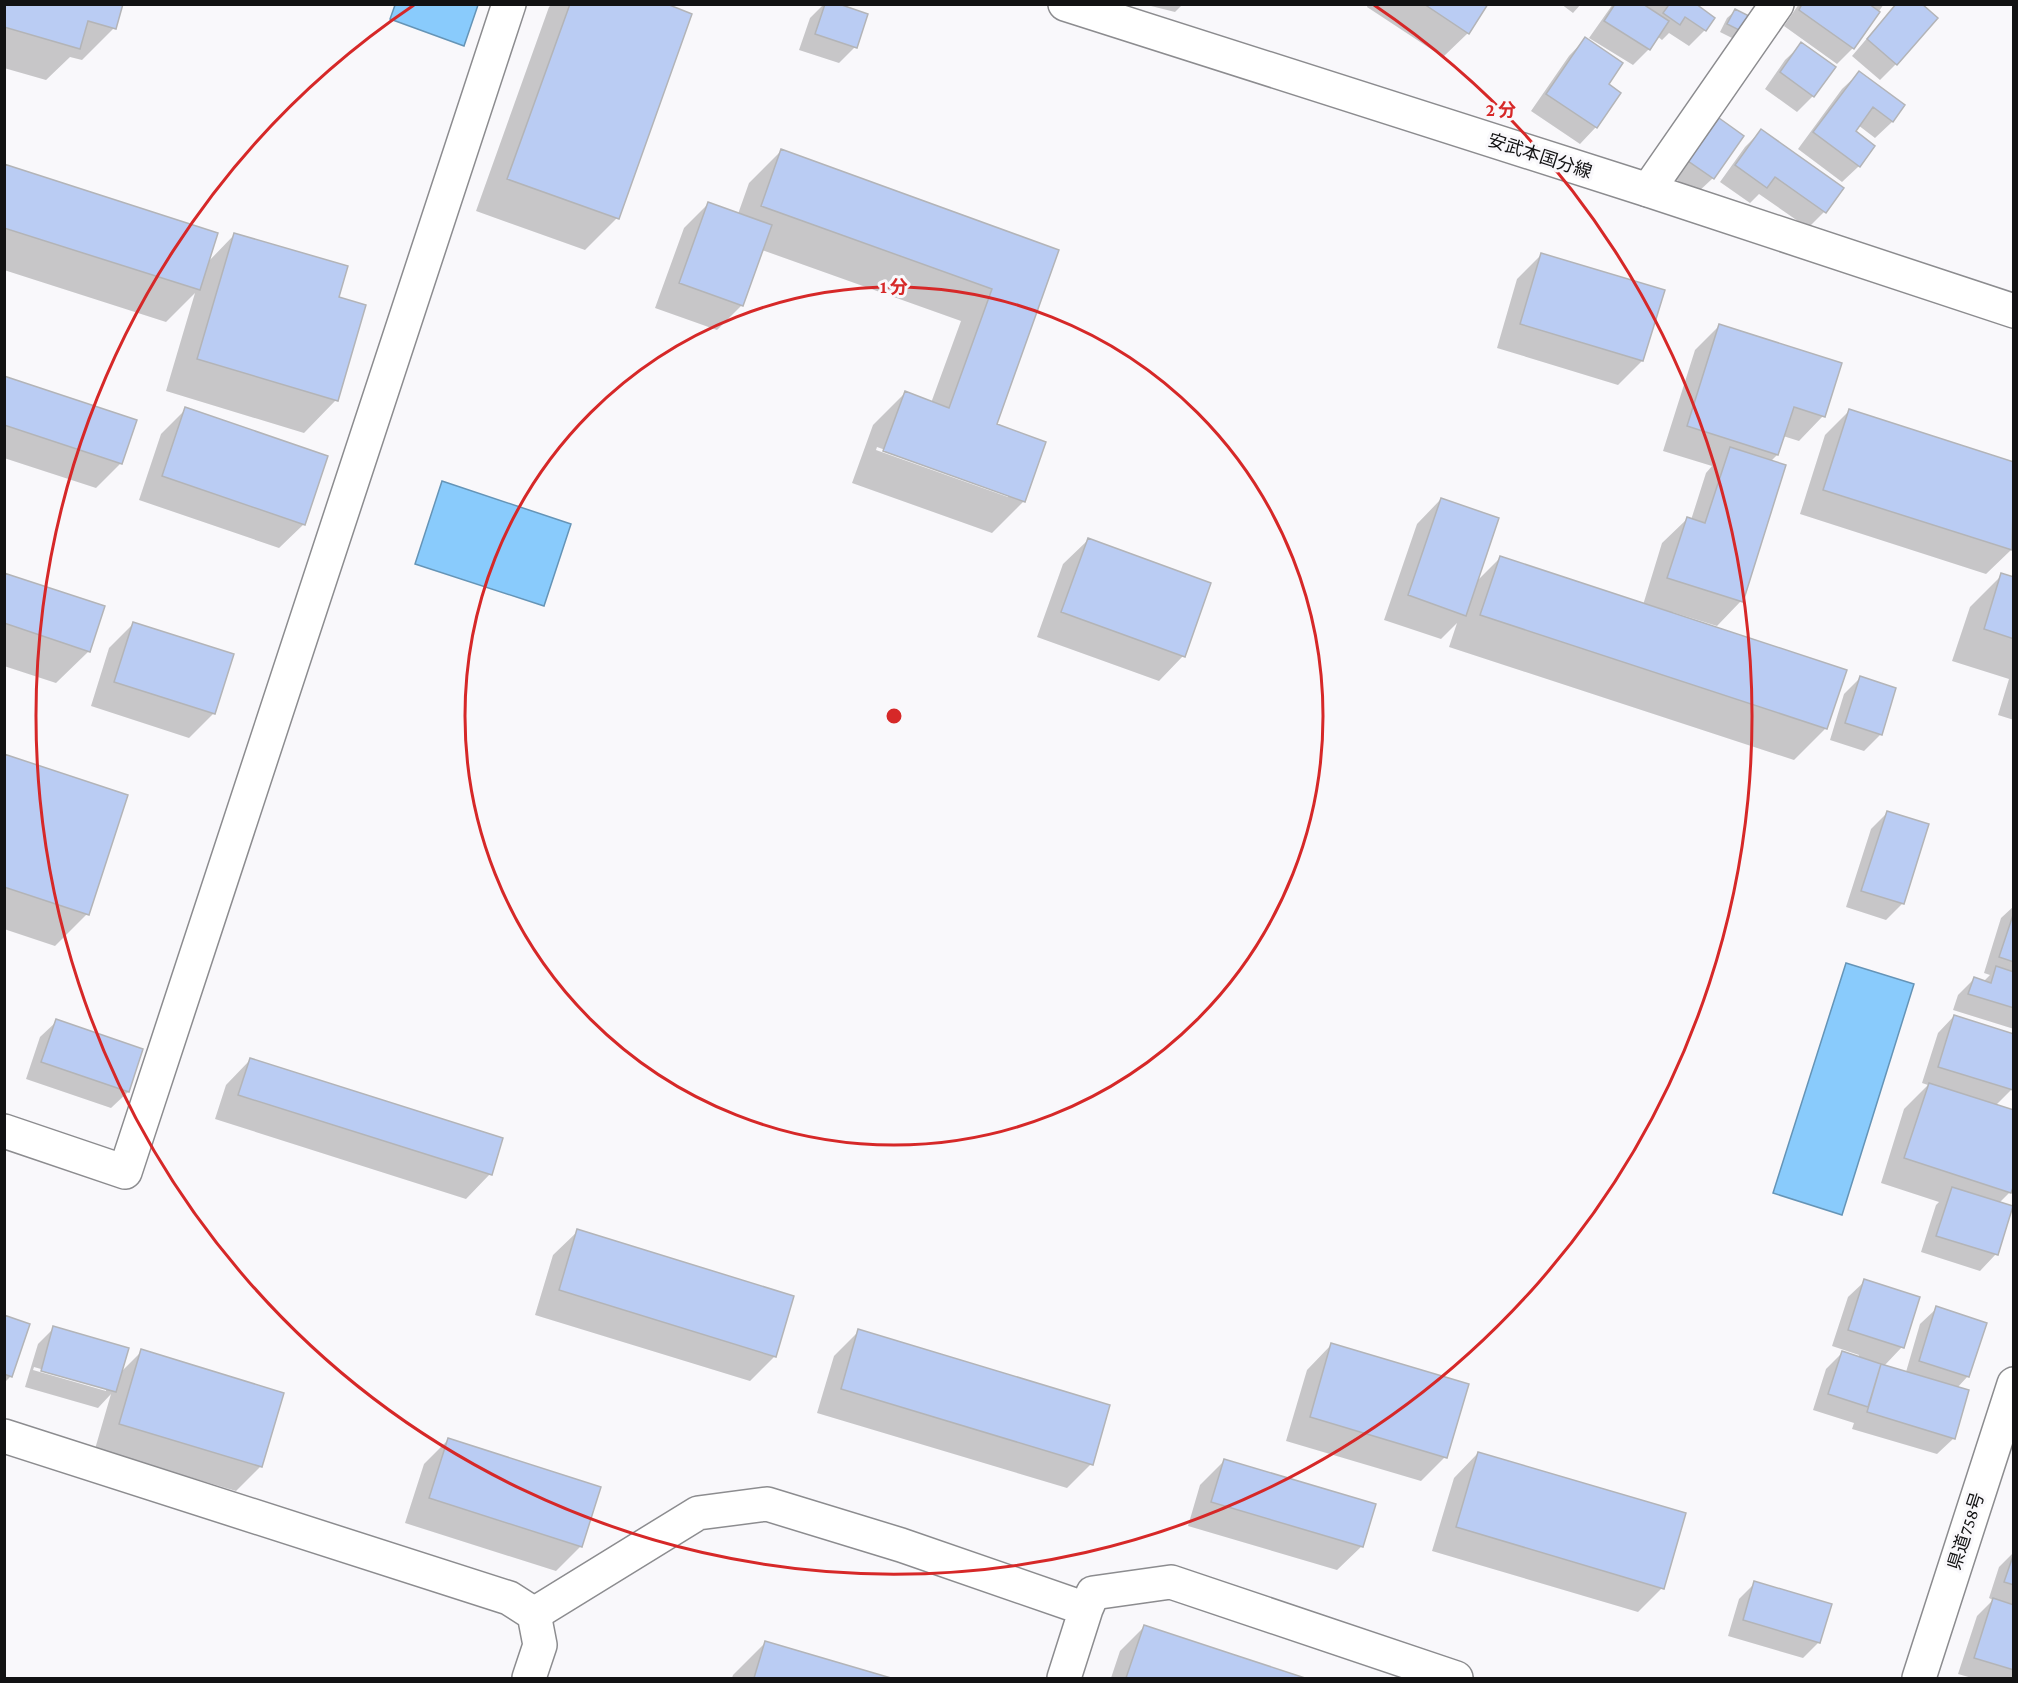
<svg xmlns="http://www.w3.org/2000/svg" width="2018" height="1683" font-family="'Crimson Pro','Noto Sans JP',serif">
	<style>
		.water { fill: #89cbfc; stroke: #6594b6; stroke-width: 1.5 }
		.shadow { fill: #0003; fill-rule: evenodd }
		.building { fill: #baccf3; stroke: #b3b4b7; stroke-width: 1.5 }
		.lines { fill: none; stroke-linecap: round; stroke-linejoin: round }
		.minor-casing { stroke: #8c8c8f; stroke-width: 36 }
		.tertiary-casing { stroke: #8c8c8f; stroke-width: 36 }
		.secondary-casing { stroke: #8c8c8f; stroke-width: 36 }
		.minor { stroke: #fff; stroke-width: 33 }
		.tertiary { stroke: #fff; stroke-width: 33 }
		.secondary { stroke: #fff; stroke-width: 33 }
		.ring { fill: none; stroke: #d62828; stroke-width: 3 }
		.labels { text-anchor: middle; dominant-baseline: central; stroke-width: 6; stroke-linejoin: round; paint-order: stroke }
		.street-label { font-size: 18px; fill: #121213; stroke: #f9f8fb }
		.centre { fill: #d62828; stroke: #f9f8fb; stroke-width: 3 }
		.ring-label { font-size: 18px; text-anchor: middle; font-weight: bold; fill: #d62828; stroke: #f9f8fb; stroke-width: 6; stroke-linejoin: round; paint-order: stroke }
	</style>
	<rect width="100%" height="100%" fill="#f9f8fb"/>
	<path class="water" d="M 395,5 L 395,4 L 478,5 L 464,46 L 390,19 Z
		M 442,481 L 571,524 L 544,606 L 415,564 Z
		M 1846,963 L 1914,984 L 1842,1215 L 1773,1193 Z"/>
	<path class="shadow" d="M 4,4 L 121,4 L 114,28 L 82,60 L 70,57 L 46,80 L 4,68 Z
		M 552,4 L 662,4 L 617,218 L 585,250 L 476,211 L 549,7 Z
		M 824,4 L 834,4 L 855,47 L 839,63 L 799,50 L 810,18 Z
		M 1143,4 L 1183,4 L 1175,12 Z
		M 1368,4 L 1486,4 L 1468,33 L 1443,57 L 1367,7 Z
		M 1561,4 L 1581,4 L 1573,13 Z
		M 1613,4 L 1693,4 L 1705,30 L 1689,46 L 1669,33 L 1662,40 L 1657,36 L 1649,49 L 1633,65 L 1589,38 Z
		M 1799,4 L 1884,4 L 1853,48 L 1837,64 L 1784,26 Z
		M 1891,10 L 1896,64 L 1880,80 L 1852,56 Z
		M 1735,11 L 1755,21 L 1740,42 L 1720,32 L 1727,18 Z
		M 1585,39 L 1606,84 L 1619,93 L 1596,127 L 1580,144 L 1531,111 L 1569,56 Z
		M 1802,44 L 1813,96 L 1797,112 L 1765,89 L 1785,60 Z
		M 1859,73 L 1903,105 L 1892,122 L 1875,138 L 1858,125 L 1854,131 L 1873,146 L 1859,166 L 1842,182 L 1798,149 L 1842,89 Z
		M 1719,119 L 1713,178 L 1696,194 L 1673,177 L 1703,136 Z
		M 1761,131 L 1842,188 L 1824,212 L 1808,228 L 1759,194 L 1750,203 L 1720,182 L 1745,147 Z
		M 781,151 L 1057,251 L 995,425 L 1024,501 L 992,533 L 852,483 L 873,425 L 905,393 L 931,403 L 961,321 L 762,250 L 742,305 L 717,330 L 655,308 L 684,228 L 708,204 L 738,214 L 749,183 ZM 877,447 L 1008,494 L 1008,497 L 876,450 Z
		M 4,166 L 207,263 L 235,234 L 337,298 L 336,400 L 304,433 L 166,391 L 195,293 L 166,322 L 4,270 Z
		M 1542,254 L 1642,361 L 1618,385 L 1497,348 L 1517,279 Z
		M 1719,326 L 1823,416 L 1799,441 L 1783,436 L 1777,455 L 1770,462 L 1741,601 L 1717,626 L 1672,612 L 1671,614 L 1826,728 L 1794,760 L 1449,647 L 1457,623 L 1441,639 L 1384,620 L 1417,524 L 1441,499 L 1476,582 L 1500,558 L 1643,605 L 1662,543 L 1687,519 L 1691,520 L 1706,473 L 1712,466 L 1663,451 L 1695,350 Z
		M 4,378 L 121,463 L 96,488 L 4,458 Z
		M 186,409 L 304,524 L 279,548 L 139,500 L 161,434 Z
		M 1849,411 L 2014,464 L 2014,541 L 2011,550 L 1986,574 L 1800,514 L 1825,435 Z
		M 1088,540 L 1183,656 L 1159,681 L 1037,637 L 1063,564 Z
		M 4,574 L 89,651 L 56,683 L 4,666 Z
		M 2002,575 L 2014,579 L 2014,720 L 1998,715 L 2009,679 L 1952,661 L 1970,607 Z
		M 133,624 L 214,713 L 189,738 L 91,706 L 109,648 Z
		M 1860,678 L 1881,734 L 1864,751 L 1830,740 L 1844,694 Z
		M 4,755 L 87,914 L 55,946 L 4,929 Z
		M 1887,813 L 1903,903 L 1886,920 L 1846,907 L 1871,829 Z
		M 2014,906 L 2014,1029 L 1953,1010 L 1958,995 L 1974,979 L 1983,982 L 1990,975 L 1984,973 L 2001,918 Z
		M 1954,1016 L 2014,1035 L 2014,1083 L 2011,1090 L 1996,1105 L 2010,1192 L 1999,1203 L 1996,1254 L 1980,1271 L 1921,1252 L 1936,1205 L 1939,1202 L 1881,1183 L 1904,1109 L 1928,1085 L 1922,1083 L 1938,1033 Z
		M 57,1021 L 142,1050 L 128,1092 L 111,1108 L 26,1079 L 40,1037 Z
		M 250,1060 L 490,1174 L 466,1199 L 215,1119 L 226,1085 Z
		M 578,1231 L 775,1356 L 750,1381 L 535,1315 L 553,1255 Z
		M 1865,1281 L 1902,1347 L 1884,1366 L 1906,1372 L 1920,1324 L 1937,1308 L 1968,1376 L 1957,1388 L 1954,1438 L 1937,1454 L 1852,1429 L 1854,1423 L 1813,1410 L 1826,1369 L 1842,1353 L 1858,1358 L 1859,1355 L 1832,1346 L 1848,1297 Z
		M 4,1316 L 11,1376 L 4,1383 Z
		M 54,1328 L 120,1373 L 142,1351 L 282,1394 L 260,1467 L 236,1491 L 95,1449 L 111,1394 L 98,1408 L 25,1387 L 38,1344 ZM 34,1367 L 106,1388 L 106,1391 L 33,1370 Z
		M 859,1331 L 1091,1464 L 1067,1488 L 817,1413 L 834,1356 Z
		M 1331,1345 L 1445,1457 L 1421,1481 L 1286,1441 L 1307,1370 Z
		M 448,1440 L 581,1546 L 556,1571 L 405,1523 L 424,1464 Z
		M 1478,1453 L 1662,1588 L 1638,1612 L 1432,1551 L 1454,1478 Z
		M 1224,1461 L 1362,1546 L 1337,1570 L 1188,1526 L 1200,1485 Z
		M 2014,1552 L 2014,1678 L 1972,1678 L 1958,1674 L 1977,1616 L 1993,1600 L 1989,1598 L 1999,1567 Z
		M 1755,1583 L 1819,1642 L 1803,1658 L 1728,1636 L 1739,1599 Z
		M 1144,1627 L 1301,1678 L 1111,1678 L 1120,1651 Z
		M 765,1643 L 886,1678 L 732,1678 L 733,1675 Z"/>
	<path class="building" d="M 4,4 L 123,4 L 116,29 L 88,21 L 80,49 L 4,27 Z
		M 570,4 L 667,4 L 692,14 L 619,219 L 507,179 Z
		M 825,4 L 839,4 L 868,14 L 857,48 L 815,34 Z
		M 1424,4 L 1488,4 L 1469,34 Z
		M 1615,4 L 1643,4 L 1669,21 L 1650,50 L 1604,21 Z
		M 1665,4 L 1696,4 L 1715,18 L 1706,31 L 1685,17 L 1680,25 L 1663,13 L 1668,6 Z
		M 1802,4 L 1869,4 L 1880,12 L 1854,49 L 1799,10 Z
		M 1896,4 L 1922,4 L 1938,18 L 1897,65 L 1867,39 Z
		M 1735,9 L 1757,20 L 1749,35 L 1727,24 Z
		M 1585,37 L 1623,63 L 1609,84 L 1621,93 L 1597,128 L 1546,94 Z
		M 1801,42 L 1836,67 L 1814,97 L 1780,72 Z
		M 1859,71 L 1905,105 L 1893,122 L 1873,107 L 1856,131 L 1875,146 L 1860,167 L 1813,132 Z
		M 1719,118 L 1744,136 L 1714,179 L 1688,161 Z
		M 1761,129 L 1844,188 L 1826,213 L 1775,177 L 1767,188 L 1735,165 Z
		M 781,149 L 1059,250 L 997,424 L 1046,442 L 1025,502 L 883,451 L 905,391 L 949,408 L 992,289 L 761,206 Z
		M 4,164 L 218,233 L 200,290 L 4,228 Z
		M 708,202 L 772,225 L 743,306 L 679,283 Z
		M 234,233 L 348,266 L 339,297 L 366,305 L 338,401 L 197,359 Z
		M 1541,253 L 1665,290 L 1643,361 L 1520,324 Z
		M 1719,324 L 1842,363 L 1825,417 L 1794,407 L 1778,455 L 1687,426 Z
		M 4,376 L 137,420 L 122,464 L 4,425 Z
		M 185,407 L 328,456 L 305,525 L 162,476 Z
		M 1849,409 L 2014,462 L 2012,550 L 1823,490 Z
		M 1730,447 L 1786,465 L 1743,602 L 1667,578 L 1687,517 L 1705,523 Z
		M 1441,498 L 1499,518 L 1466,616 L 1408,595 Z
		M 1088,538 L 1211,583 L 1185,657 L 1061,612 Z
		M 1500,556 L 1847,670 L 1827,729 L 1480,615 Z
		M 4,573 L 105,606 L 90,652 L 4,623 Z
		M 2001,573 L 2014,577 L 2014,639 L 1984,629 Z
		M 133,622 L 234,654 L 215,714 L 114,682 Z
		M 1860,676 L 1896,688 L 1882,735 L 1845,723 Z
		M 4,754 L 128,795 L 89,915 L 4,887 Z
		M 1887,811 L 1929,824 L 1904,904 L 1861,891 Z
		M 2014,912 L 2014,962 L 1999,957 Z
		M 1996,966 L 2014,972 L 2014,1008 L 1968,994 L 1974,977 L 1991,983 Z
		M 1954,1015 L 2014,1034 L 2013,1090 L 1938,1067 Z
		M 56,1019 L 143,1049 L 129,1092 L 41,1062 Z
		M 250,1058 L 503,1138 L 492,1175 L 238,1095 Z
		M 1929,1083 L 2014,1110 L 2014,1185 L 2011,1193 L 1904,1158 Z
		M 1952,1187 L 2013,1206 L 1998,1255 L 1936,1236 Z
		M 577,1229 L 794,1296 L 776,1357 L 559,1290 Z
		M 1864,1279 L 1920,1297 L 1904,1348 L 1848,1330 Z
		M 1936,1306 L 1987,1323 L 1969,1377 L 1919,1361 Z
		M 4,1315 L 30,1324 L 12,1377 L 4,1374 Z
		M 53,1326 L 129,1348 L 116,1392 L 41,1371 Z
		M 858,1329 L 1110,1405 L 1093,1465 L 841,1389 Z
		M 1331,1343 L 1469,1384 L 1447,1458 L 1310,1417 Z
		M 141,1349 L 284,1393 L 262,1467 L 119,1424 Z
		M 1842,1351 L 1881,1364 L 1868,1407 L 1828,1394 Z
		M 1881,1364 L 1969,1390 L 1955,1439 L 1867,1412 Z
		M 448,1438 L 601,1487 L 582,1547 L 429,1498 Z
		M 1478,1452 L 1686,1513 L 1664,1589 L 1456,1527 Z
		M 1224,1459 L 1376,1504 L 1363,1547 L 1211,1502 Z
		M 2014,1553 L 2014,1585 L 2004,1582 Z
		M 1754,1581 L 1832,1604 L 1820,1643 L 1743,1620 Z
		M 1993,1598 L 2014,1605 L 2014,1670 L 1974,1658 Z
		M 1144,1625 L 1235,1655 L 1305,1678 L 1126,1678 Z
		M 765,1641 L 891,1678 L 754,1678 Z"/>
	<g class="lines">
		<g class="minor-casing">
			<path id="minor" d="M 1648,190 L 1777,4
				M 4,1131 L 125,1172 L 509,4
				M 534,1614 L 698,1513 L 767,1504 L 901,1545 L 1086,1609
				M 1064,1678 L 1086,1609 L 1093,1593 L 1171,1582 L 1456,1678"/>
		</g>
		<g class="tertiary-casing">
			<path id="tertiary" d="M 4,1436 L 509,1598 L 534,1614 L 540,1645 L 529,1678"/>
		</g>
		<g class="secondary-casing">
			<path id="secondary" d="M 1065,4 L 1648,190 L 2014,311
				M 1919,1678 L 2014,1384"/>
		</g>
		<use href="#minor" class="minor"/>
		<use href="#tertiary" class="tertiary"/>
		<use href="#secondary" class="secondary"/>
	</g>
	<g class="ring">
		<circle cx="894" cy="716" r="429"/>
		<path d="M1374 5A858 858 0 1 1 414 5"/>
	</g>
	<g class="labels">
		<g class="street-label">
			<text transform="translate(1540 156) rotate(18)">安武本国分線</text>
			<text transform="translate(1966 1531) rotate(-72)">県道758号</text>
		</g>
	</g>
	<circle cx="894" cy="716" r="9" class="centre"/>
	<g class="ring-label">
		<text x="1501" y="116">2 分</text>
		<text x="894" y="293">1 分</text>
	</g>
	<rect width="2018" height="1683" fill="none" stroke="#121213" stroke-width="12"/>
</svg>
